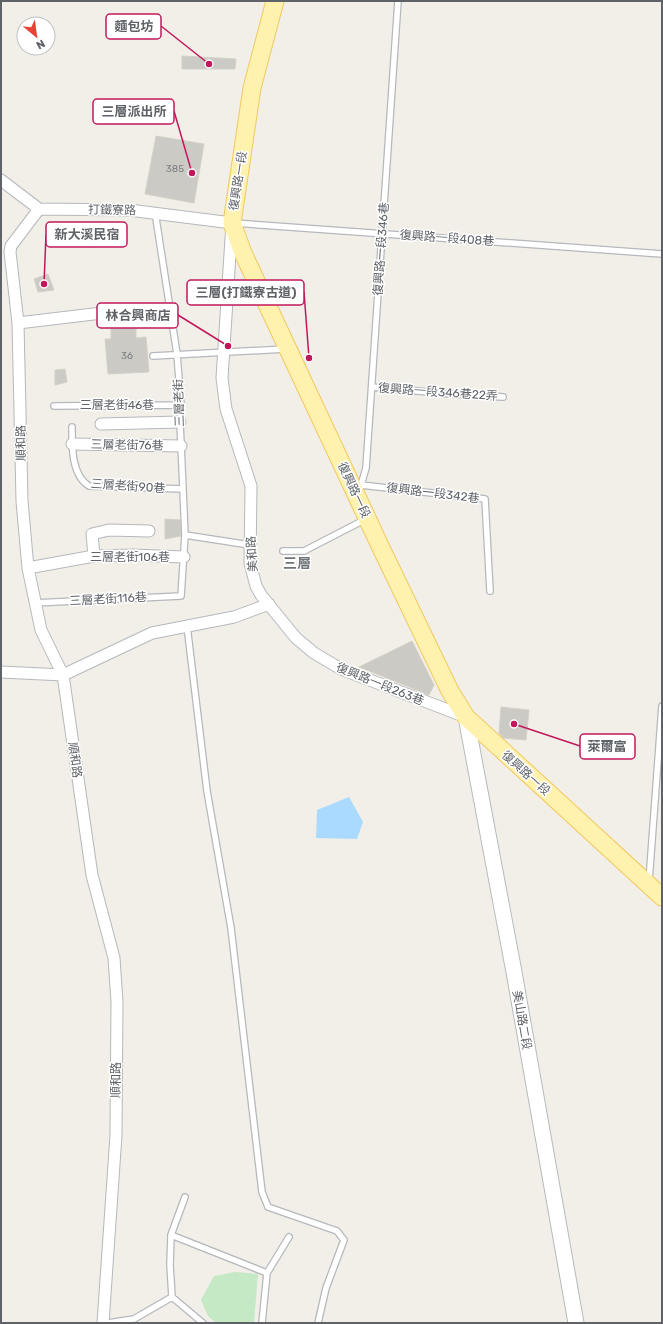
<svg xmlns="http://www.w3.org/2000/svg" width="663" height="1324" font-family="Rubik,'Noto Sans TC',sans-serif">
	<style>
		.green { fill: #c5e8c5 }
		.water { fill: #aadaff }
		.building { fill: #cccac5; stroke: #d6d1c6 }
		.lines { fill: none; stroke-linecap: round; stroke-linejoin: round }
		.lane-casing { stroke: #b5b8bc; stroke-width: 8 }
		.street-casing { stroke: #b5b8bc; stroke-width: 13 }
		.secondary-casing { stroke: #b6babf; stroke-width: 17 }
		.primary-casing { stroke: #f2c960; stroke-width: 19 }
		.lane { stroke: #fff; stroke-width: 5.5 }
		.street { stroke: #fff; stroke-width: 11 }
		.secondary { stroke: #fff; stroke-width: 15 }
		.primary { stroke: #fff2af; stroke-width: 17 }
		.labels { text-anchor: middle; dominant-baseline: central; stroke-width: 3; stroke-linejoin: round; paint-order: stroke }
		.number-label { font-size: 10px; fill: #7a7d7f }
		.street-label { font-size: 12px; fill: #5f6368; stroke: #fff }
		.quarter-label { font-size: 14px; font-weight: bold; fill: #70757a; stroke: #fff }
		.leader { fill: none; stroke: #c2185b; stroke-width: 1.5 }
		.callout-dot { fill: #c2185b; stroke: #fff; stroke-width: 1.5 }
		.callout { fill: #fff; stroke: #c2185b; stroke-width: 1.5 }
		.callout-label { font-size: 13px; text-anchor: middle; font-weight: bold; fill: #5f6368 }
	</style>
	<rect width="100%" height="100%" fill="#f1efe8"/>
	<path class="green" d="M 235,1272 L 258,1274 L 254,1323 L 216,1323 L 208,1316 L 201,1300 L 214,1276 Z"/>
	<path class="water" d="M 349,797 L 363,822 L 357,839 L 316,838 L 317,810 Z"/>
	<path class="building" d="M 182,56 L 236,59 L 235,69 L 182,69 Z
		M 156,136 L 204,144 L 194,203 L 145,194 Z
		M 48,274 L 54,290 L 38,292 L 34,279 Z
		M 136,324 L 136,338 L 146,337 L 149,372 L 108,374 L 105,339 L 111,339 L 111,325 Z
		M 65,369 L 67,382 L 55,385 L 55,370 Z
		M 165,519 L 180,520 L 181,536 L 165,539 Z
		M 412,641 L 434,685 L 429,695 L 359,667 Z
		M 501,707 L 529,710 L 526,740 L 503,738 L 499,733 Z"/>
	<g class="lines">
		<g class="lane-casing">
			<path id="lane" d="M 234,223 L 662,254
				M 153,356 L 285,349
				M 372,387 L 451,394 L 503,397
				M 54,406 L 181,405
				M 72,427 C 72,445 71,475 89,486 L 183,489
				M 361,485 L 485,499 L 490,591
				M 359,492 L 366,468 L 398,1
				M 185,535 L 250,545
				M 283,551 L 304,551 L 366,519
				M 34,603 L 181,596 L 185,535 L 180,422 L 181,405 L 177,354 L 155,212
				M 187,626 L 207,791 L 231,928 L 262,1192 L 268,1207 L 337,1231 L 344,1240 L 326,1288 L 318,1323
				M 649,881 L 662,706
				M 185,1197 L 171,1235 L 170,1265 L 172,1297 L 203,1323
				M 171,1235 L 267,1273
				M 108,1323 L 134,1319 L 172,1297
				M 262,1323 L 267,1273 L 289,1237"/>
		</g>
		<g class="street-casing">
			<path id="street" d="M 1,180 L 39,209 L 129,210 L 232,223 L 222,378 L 226,409 L 251,486 L 250,563 L 256,586 L 261,595 L 296,638 L 314,653 L 341,669 L 466,717
				M 39,209 L 11,246 L 10,252 L 18,323 L 22,501 L 28,568 L 41,630 L 63,675 L 92,875 L 114,958 L 117,1002 L 116,1135 L 103,1323
				M 18,323 L 102,313
				M 101,424 L 180,422
				M 72,444 L 181,446
				M 94,556 L 92,534 L 109,530 L 149,531
				M 28,568 L 94,556 L 132,555 L 184,557
				M 1,672 L 63,675 L 152,633 L 234,617 L 269,604"/>
		</g>
		<g class="secondary-casing">
			<path id="secondary" d="M 466,717 L 514,972 L 576,1323"/>
		</g>
		<g class="primary-casing">
			<path id="primary" d="M 275,1 L 252,88 L 232,223 L 243,253 L 382,550 L 450,691 L 466,717 L 662,897"/>
		</g>
		<use href="#lane" class="lane"/>
		<use href="#street" class="street"/>
		<use href="#secondary" class="secondary"/>
		<use href="#primary" class="primary"/>
	</g>
	<g class="labels">
		<g class="number-label">
			<text x="175" y="169">385</text>
			<text x="127" y="356">36</text>
		</g>
		<g class="street-label">
			<text transform="translate(238 181) rotate(-81)">復興路一段</text>
			<text transform="translate(112 210) rotate(1)">打鐵寮路</text>
			<text transform="translate(447 238) rotate(4)">復興路一段408巷</text>
			<text transform="translate(381 249) rotate(-86)">復興路一段346巷</text>
			<text transform="translate(438 392) rotate(4)">復興路一段346巷22弄</text>
			<text transform="translate(179 403) rotate(-92)">三層老街</text>
			<text x="117" y="405">三層老街46巷</text>
			<text transform="translate(21 443) rotate(-91)">順和路</text>
			<text transform="translate(127 445) rotate(1)">三層老街76巷</text>
			<text transform="translate(128 486) rotate(4)">三層老街90巷</text>
			<text transform="translate(354 490) rotate(65)">復興路一段</text>
			<text transform="translate(433 493) rotate(7)">復興路一段342巷</text>
			<text transform="translate(252 554) rotate(-94)">美和路</text>
			<text x="130" y="557">三層老街106巷</text>
			<text transform="translate(108 599) rotate(-3)">三層老街116巷</text>
			<text transform="translate(380 684) rotate(22)">復興路一段263巷</text>
			<text transform="translate(75 760) rotate(82)">順和路</text>
			<text transform="translate(526 773) rotate(42)">復興路一段</text>
			<text transform="translate(522 1020) rotate(80)">美山路二段</text>
			<text transform="translate(116 1080) rotate(-90)">順和路</text>
		</g>
		<g class="quarter-label">
			<text x="297" y="563">三層</text>
		</g>
	</g>
	<path class="leader" d="M209 64L161 26M192 173L174 111M44 284L46 235M309 358L304 292M228 346L178 315M514 724L580 746"/>
	<g class="callout-dot">
		<circle cx="209" cy="64" r="4"/>
		<circle cx="192" cy="173" r="4"/>
		<circle cx="44" cy="284" r="4"/>
		<circle cx="309" cy="358" r="4"/>
		<circle cx="228" cy="346" r="4"/>
		<circle cx="514" cy="724" r="4"/>
	</g>
	<g class="callout">
		<rect x="106" y="14" width="55" height="25" rx="4"/>
		<rect x="93" y="99" width="81" height="25" rx="4"/>
		<rect x="46" y="222" width="81" height="25" rx="4"/>
		<rect x="187" y="280" width="117" height="25" rx="4"/>
		<rect x="97" y="303" width="81" height="25" rx="4"/>
		<rect x="580" y="734" width="55" height="25" rx="4"/>
	</g>
	<g class="callout-label">
		<text x="134" y="31">麵包坊</text>
		<text x="134" y="116">三層派出所</text>
		<text x="87" y="239">新大溪民宿</text>
		<text x="246" y="297">三層(打鐵寮古道)</text>
		<text x="138" y="320">林合興商店</text>
		<text x="607" y="751">萊爾富</text>
	</g>
	<rect width="663" height="1324" fill="none" stroke="#5f6368" stroke-width="4"/>
	<g transform="translate(36 36) rotate(151)"><circle r="19" fill="#ffffff" stroke="#bfc1c3"/>
	<path d="M0-3L7 15L0 10L-7 15Z" fill="#ea4335"/>
	<text y="-6" font-size="11" font-weight="bold" text-anchor="middle" fill="#5f6368">N</text>
	</g>
</svg>
